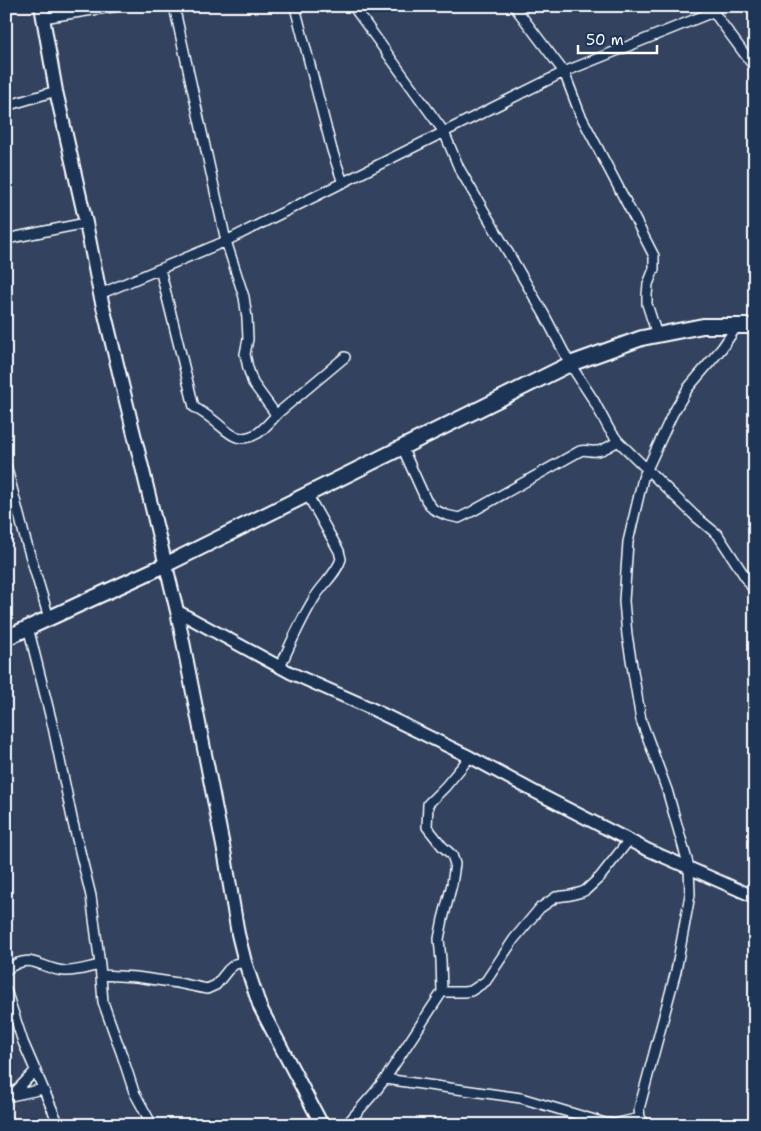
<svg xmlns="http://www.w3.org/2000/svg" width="761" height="1131" font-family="'Shantell Sans',sans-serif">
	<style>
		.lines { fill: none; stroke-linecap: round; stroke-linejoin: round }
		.minor-casing { stroke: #fff; stroke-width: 12 }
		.tertiary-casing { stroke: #fff; stroke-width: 15 }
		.secondary-casing { stroke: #fff; stroke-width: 16 }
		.primary-casing { stroke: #fff; stroke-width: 18 }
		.minor { stroke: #1d3557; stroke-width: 9 }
		.tertiary { stroke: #1d3557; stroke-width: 11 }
		.secondary { stroke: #1d3557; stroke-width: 12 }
		.primary { stroke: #1d3557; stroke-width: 14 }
	</style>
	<rect width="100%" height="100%" fill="#33425f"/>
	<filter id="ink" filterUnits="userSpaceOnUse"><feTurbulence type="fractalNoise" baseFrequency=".02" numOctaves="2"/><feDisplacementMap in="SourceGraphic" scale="10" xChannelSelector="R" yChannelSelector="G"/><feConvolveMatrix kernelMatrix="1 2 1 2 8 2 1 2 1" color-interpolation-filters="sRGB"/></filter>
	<g filter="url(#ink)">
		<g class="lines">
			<g class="minor-casing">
				<path id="minor" d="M 174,6 L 226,241 L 244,297 L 247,318 L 248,339 L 245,354 L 248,368 L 253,383 L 272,409 L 274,412 L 278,413 L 345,357
					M 353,6 L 444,132 L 459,168 L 544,314 L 570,364 L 594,401 L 609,429 L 618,441 L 695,516 L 718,535 L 755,592
					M 514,6 L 564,72 L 580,114 L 635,219 L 654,256 L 654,269 L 648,284 L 647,295 L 647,304 L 657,335
					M 709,6 L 755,68
					M 295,7 L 332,150 L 343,183
					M 43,18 L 118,6
					M 6,106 L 56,91
					M 6,239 L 86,223
					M 160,269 L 194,407 C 202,412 210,417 217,423 C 231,435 239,444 258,433 C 265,428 272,420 278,413
					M 100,294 L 226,241 L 564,72 L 713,12
					M 402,447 L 426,500 L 433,509 L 446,515 L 459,518 L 473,511 L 580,451 C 585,449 590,452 596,451 C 604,451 611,445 618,441
					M 6,465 L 25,538 L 49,618
					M 28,627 L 53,727 L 73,823 L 91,896 L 100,965 L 103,1002 L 122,1055 L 134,1092 L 152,1125
					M 280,667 C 291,643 301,619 315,597 C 323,584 337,573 341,559 L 339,551 L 307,494
					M 6,970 C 32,950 41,970 65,971 C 76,972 89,967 100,965
					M 101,975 L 136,977 L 178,983 L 207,989 L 216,985 L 228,970 L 235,964 L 245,962
					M 6,990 L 23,1042 L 59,1125
					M 442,992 L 464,992 L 471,991 L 486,981 L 514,939 L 540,908 L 556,897 L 571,895 L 582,892 L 586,890 L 600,877 L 629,840
					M 385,1079 L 521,1098 L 605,1123 L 614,1124 L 640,1118
					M 12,1095 L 36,1070
					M 6,1097 L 43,1089
					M 346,1125 L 375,1092 L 385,1079 L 442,992 L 441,960 L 439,939 L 443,919 L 452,884 L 455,864 L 452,855 L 442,846 L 427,827 L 428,804 L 445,787 L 470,757
					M 647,1125 L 640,1118 L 639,1109 L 676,971 L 690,895 L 689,867 L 667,790 L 641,720 L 627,635 L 624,601 L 628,542 L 643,478 L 672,415 L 688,388 L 722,348 L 737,326"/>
			</g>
			<g class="tertiary-casing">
				<path id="tertiary" d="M 177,611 L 291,673 L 368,707 L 470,757 L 535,792 L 646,849 L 755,897"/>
			</g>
			<g class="secondary-casing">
				<path id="secondary" d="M 41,6 L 56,91 L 86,223 L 100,294 L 177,611 L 225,856 L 238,934 L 245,962 L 260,1007 L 322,1125"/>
			</g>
			<g class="primary-casing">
				<path id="primary" d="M 6,638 L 165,565 L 570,364 L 642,338 L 703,326 L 755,326"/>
			</g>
			<use href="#minor" class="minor"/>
			<use href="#tertiary" class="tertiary"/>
			<use href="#secondary" class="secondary"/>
			<use href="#primary" class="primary"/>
		</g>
	</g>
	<rect width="761" height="1131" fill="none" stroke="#1d3557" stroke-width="25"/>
	<rect x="12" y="12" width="736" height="1106" fill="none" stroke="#fff" stroke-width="2" filter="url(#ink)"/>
	<path d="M578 45v8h79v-8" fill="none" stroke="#ffffff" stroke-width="2.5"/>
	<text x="586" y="45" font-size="15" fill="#ffffff" stroke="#1d3557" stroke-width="4" paint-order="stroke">50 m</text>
</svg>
